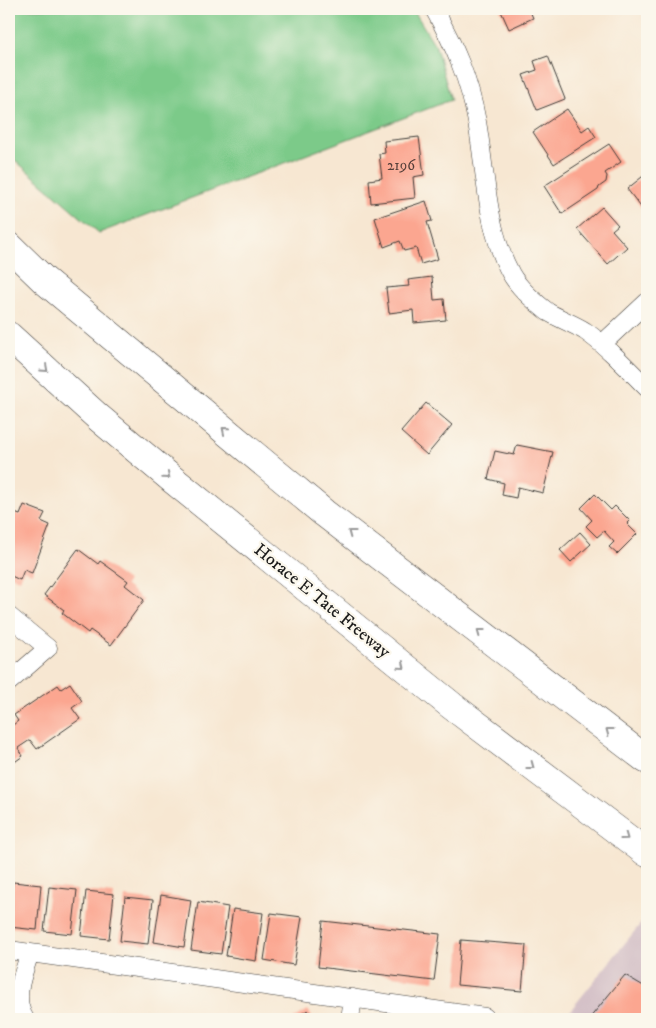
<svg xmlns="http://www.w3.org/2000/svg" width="656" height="1028" font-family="'IM FELL DW Pica',serif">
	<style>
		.industrial { fill: #d2bdc5 }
		.green { fill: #7cca89; stroke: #4c7352 }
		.building { fill: #fba690 }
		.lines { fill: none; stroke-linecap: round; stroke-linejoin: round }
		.street-casing { stroke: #3d3a37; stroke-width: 19 }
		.highway-casing { stroke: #3d3a37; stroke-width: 29 }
		.street { stroke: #fff; stroke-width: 18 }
		.highway { stroke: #fff; stroke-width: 28 }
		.oneway { stroke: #999 }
		.labels { text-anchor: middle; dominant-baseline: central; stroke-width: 4.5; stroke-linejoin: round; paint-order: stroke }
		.number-label { font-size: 15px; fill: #543e39 }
		.street-label { font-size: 18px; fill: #1c1c1c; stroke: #fbf7ec }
	</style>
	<rect width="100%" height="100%" fill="#fbf7ec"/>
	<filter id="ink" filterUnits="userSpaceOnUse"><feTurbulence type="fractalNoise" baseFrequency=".02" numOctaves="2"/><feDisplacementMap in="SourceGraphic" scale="10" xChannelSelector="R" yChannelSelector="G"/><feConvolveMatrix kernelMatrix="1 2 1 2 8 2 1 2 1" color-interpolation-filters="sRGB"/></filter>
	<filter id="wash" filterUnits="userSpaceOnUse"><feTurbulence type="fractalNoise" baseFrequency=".0096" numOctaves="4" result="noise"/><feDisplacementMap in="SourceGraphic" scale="20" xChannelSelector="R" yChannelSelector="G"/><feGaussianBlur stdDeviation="1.12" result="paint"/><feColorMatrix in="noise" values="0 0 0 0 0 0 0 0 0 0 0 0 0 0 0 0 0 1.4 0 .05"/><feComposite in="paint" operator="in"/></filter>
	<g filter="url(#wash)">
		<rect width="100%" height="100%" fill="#f7e7d2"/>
		<path class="industrial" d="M 647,916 L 647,1019 L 564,1019 L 569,1012 Z"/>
		<path class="green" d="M 9,9 L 413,9 L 436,47 L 451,100 L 99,233 L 9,155 Z"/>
		<g id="blocks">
			<path class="building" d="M 500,9 L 534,9 L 530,11 L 533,18 L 509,29 Z
				M 548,56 L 565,99 L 537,110 L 523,75 L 537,70 L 534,61 Z
				M 567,109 L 582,131 L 589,126 L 596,137 L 554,164 L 533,132 Z
				M 419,137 L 424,175 L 413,177 L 415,198 L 371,203 L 369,180 L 382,178 L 379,154 L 385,153 L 384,141 Z
				M 609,144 L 621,162 L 605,173 L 607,176 L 606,182 L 599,187 L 598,190 L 562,214 L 544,186 Z
				M 647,173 L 647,215 L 627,189 Z
				M 426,201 L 432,221 L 427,222 L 438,259 L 421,264 L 416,248 L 404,251 L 400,241 L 384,247 L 375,218 Z
				M 602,207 L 618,225 L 612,230 L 627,247 L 608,264 L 577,229 Z
				M 432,277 L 434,300 L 444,299 L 446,320 L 414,323 L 413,310 L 389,313 L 386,288 L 409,286 L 408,280 Z
				M 426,403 L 452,425 L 427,455 L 401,432 Z
				M 517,445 L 553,452 L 543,493 L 518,487 L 516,498 L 502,495 L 504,483 L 488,479 L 495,451 L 514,455 Z
				M 595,494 L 611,510 L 615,506 L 630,521 L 627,524 L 637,534 L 617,554 L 609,547 L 614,542 L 604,531 L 597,537 L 586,526 L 592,520 L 581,508 Z
				M 24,505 L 45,513 L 41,521 L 50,525 L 32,573 L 24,570 L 20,580 L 9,575 L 9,521 L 12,512 L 20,515 Z
				M 580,532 L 591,544 L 571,562 L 560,550 Z
				M 78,549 L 98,564 L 100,561 L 128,581 L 125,585 L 144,600 L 111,645 L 90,630 L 88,633 L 62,613 L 64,610 L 44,595 Z
				M 70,683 L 82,701 L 72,708 L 80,719 L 37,749 L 30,740 L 18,748 L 23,756 L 9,766 L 9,728 L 18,721 L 14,715 L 58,685 L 61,689 Z
				M 13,882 L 41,885 L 37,930 L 9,927 Z
				M 49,887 L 77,890 L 72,934 L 44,931 Z
				M 86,891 L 114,894 L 109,939 L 81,936 Z
				M 161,895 L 191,900 L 184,947 L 154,942 Z
				M 125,897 L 153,900 L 148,944 L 120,941 Z
				M 198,902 L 228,907 L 221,954 L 191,950 Z
				M 233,909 L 263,913 L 256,961 L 226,956 Z
				M 271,913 L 302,917 L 294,965 L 264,960 Z
				M 323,921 L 440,934 L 434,981 L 318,967 Z
				M 461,940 L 526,945 L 522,991 L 457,985 Z
				M 625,975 L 647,988 L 647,1019 L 589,1019 Z
				M 308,1010 L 314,1019 L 293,1019 Z"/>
		</g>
	</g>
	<g filter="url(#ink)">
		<use href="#blocks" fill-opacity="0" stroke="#3d3a37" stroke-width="1"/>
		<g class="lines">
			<g class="street-casing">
				<path id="street" d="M 434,9 C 455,47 469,79 477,122 C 486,172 486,228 511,274 C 519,288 535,302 548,312 C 560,319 574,324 585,331 C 608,347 627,368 647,388
					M 602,344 L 647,302
					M 9,616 L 48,648 L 9,682
					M 9,950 L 485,1017
					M 25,1019 C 12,998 23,974 30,953
					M 350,1019 L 353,998"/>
			</g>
			<g class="highway-casing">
				<path id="highway" d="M 9,246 L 44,280 L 324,513 L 647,760
					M 9,336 L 99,418 L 172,479 L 452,706 L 647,853"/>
			</g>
			<use href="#street" class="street"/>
			<use href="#highway" class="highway"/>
		</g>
		<defs><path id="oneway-chevron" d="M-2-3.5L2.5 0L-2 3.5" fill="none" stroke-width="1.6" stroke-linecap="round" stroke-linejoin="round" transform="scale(1.25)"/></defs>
		<g class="oneway">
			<use href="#oneway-chevron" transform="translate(45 369) rotate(42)"/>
			<use href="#oneway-chevron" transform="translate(225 430) rotate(-140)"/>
			<use href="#oneway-chevron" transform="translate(167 476) rotate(40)"/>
			<use href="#oneway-chevron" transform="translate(351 533) rotate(-143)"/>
			<use href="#oneway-chevron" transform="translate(480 632) rotate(-143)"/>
			<use href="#oneway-chevron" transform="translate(402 666) rotate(39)"/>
			<use href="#oneway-chevron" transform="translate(609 731) rotate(-143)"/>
			<use href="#oneway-chevron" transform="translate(531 766) rotate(37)"/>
			<use href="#oneway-chevron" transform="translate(625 837) rotate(36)"/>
		</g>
	</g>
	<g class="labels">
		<g class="number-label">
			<text x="401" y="165">2196</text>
		</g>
		<g class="street-label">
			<text transform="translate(322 601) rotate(39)">Horace E Tate Freeway</text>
		</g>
	</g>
	<rect width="656" height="1028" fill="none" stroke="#fbf7ec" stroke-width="30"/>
</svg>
